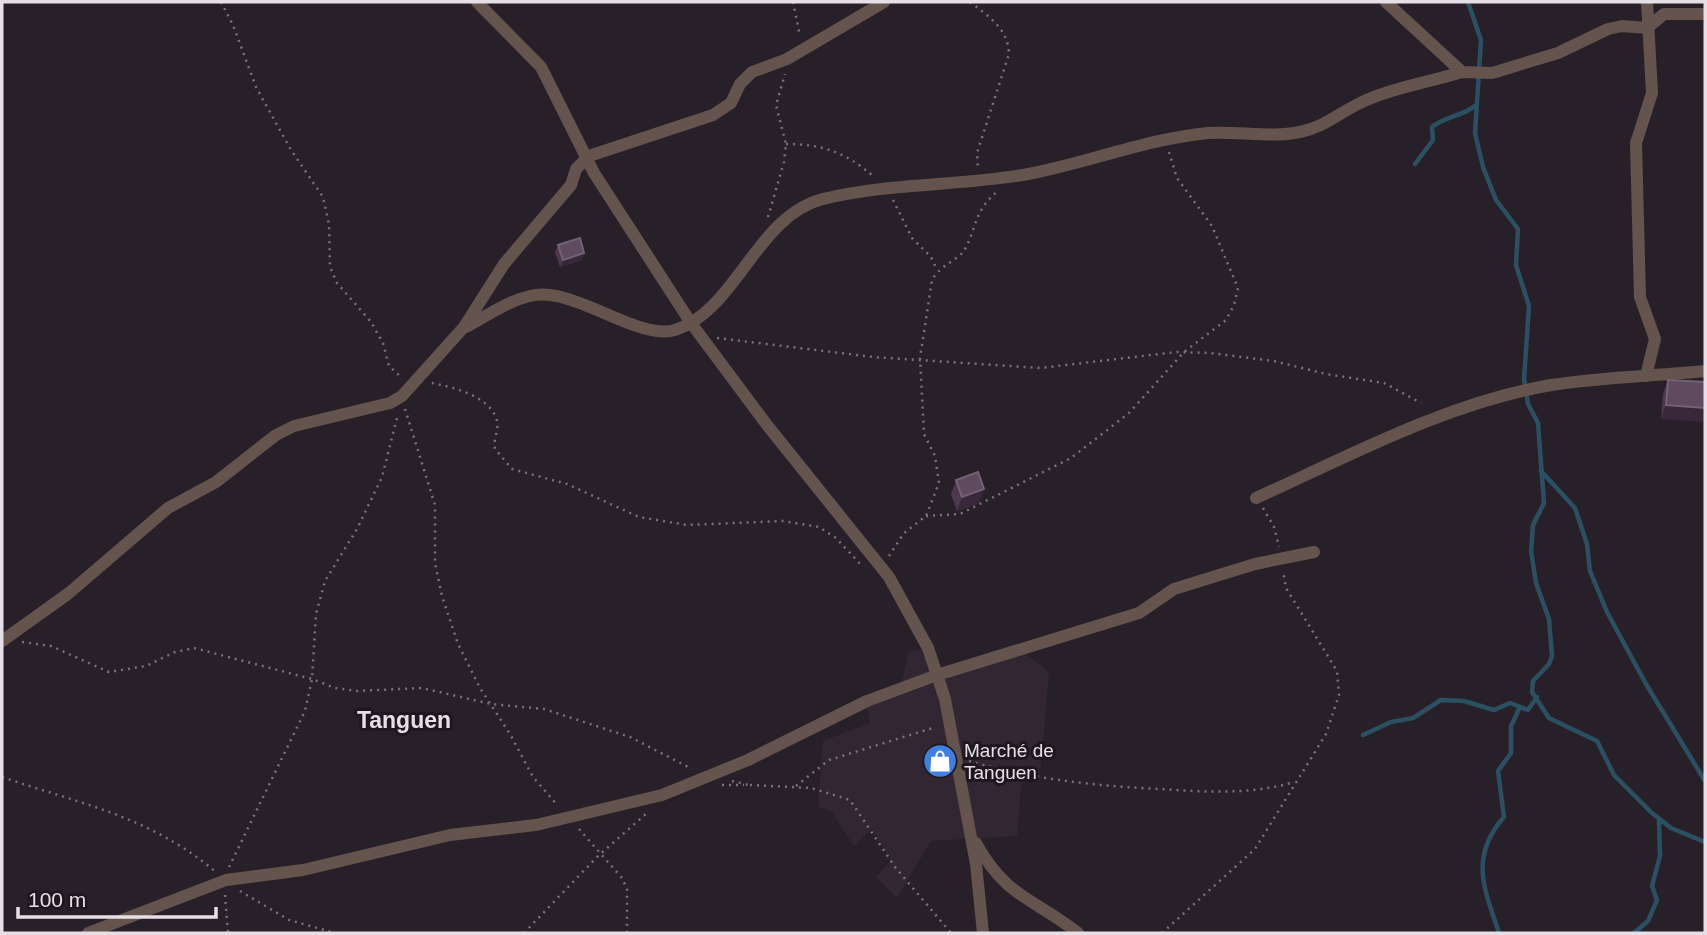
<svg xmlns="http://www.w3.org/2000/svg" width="1707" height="935" font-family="Helvetica,sans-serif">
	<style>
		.built { fill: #332633 }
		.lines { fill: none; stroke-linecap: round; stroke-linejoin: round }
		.stream { stroke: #2a5062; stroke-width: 4.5 }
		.path { stroke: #797279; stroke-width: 2.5; stroke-dasharray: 2 5; stroke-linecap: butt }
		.street { stroke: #64544d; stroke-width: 12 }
		.wall { fill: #4e384f }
		.shaded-wall { fill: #382739 }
		.building { fill: #5f4a60; stroke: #746175; stroke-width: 2 }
		.labels { text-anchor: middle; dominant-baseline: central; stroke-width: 6; stroke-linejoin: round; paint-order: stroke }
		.poi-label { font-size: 19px; fill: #e6e0e6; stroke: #1f171f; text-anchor: start }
		.quarter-label { font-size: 23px; font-weight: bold; fill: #e6e0e6; stroke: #1f171f }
	</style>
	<rect width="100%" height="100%" fill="#282028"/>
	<path class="built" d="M 928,648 L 937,675 L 1021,650 L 1049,672 L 1040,777 L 1022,774 L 1017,836 L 931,841 L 897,898 L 876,877 L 891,860 L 872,829 L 854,846 L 831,811 L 818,807 L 823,741 L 870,723 L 867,701 L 900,689 L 909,652 Z"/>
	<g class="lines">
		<path class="stream" d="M 1468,2 L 1481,40 L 1475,133 L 1483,167 L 1496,200 L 1518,229 L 1516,265 L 1529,306 L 1524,379 L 1528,404 L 1538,423 L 1544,503 L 1533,525 L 1531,551 L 1536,583 L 1549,619 L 1552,656 L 1549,664 L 1533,681 L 1532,692 L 1549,718 L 1597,741 L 1614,775 L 1652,813 L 1671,828 L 1705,842
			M 1415,164 L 1433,140 L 1432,127 C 1446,116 1464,116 1476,105
			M 1541,471 L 1575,508 L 1587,544 L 1590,571 L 1607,612 L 1646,684 L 1705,781
			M 1363,735 L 1391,722 L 1413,718 L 1441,700 L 1464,701 L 1494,710 L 1510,703 L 1528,710 L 1537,697
			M 1499,933 C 1484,888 1469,857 1504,817 L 1498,771 L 1511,753 L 1511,726 L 1520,707
			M 1634,933 L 1648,921 L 1657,900 L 1652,886 L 1660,856 L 1659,819"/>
		<path class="path" d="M 221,2 L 233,25 L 256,87 L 291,150 L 323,197 L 329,224 L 330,267 L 337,283 L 371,322 L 383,343 L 389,366 L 401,377
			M 793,2 L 800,36
			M 970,2 C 989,17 1008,28 1009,54 L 977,153 L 978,170
			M 786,144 C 822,144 845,152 873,176
			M 893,200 L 912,238 L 931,257 L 937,270
			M 768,217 L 784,162 L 786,144 L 776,105 L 785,74
			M 717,338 L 873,357 L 1040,368 L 1177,352 L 1210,353 L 1274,361 L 1326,374 L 1384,383 L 1421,403
			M 432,383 C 452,387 491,396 497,421 C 499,430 493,439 495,449 L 512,469 L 567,484 L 639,517 L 687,525 L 783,521 L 819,527 L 836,538 L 863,567
			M 405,409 L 435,505 L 435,563 L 442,596 L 458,644 L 480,688 L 510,734 L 533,777 L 558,806
			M 1263,508 L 1274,527 L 1279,547
			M 926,516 L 960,514 L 1071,458 L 1129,413 L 1184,352 L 1226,320 L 1234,305 L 1238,288 L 1212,226 L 1177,178 L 1169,152
			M 889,556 L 904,533 L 926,516 L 939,483 L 935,456 L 924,434 L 920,358 L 932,280 C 941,264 958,261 965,249 C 977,227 974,210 998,191
			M 22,642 L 51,646 L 109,672 L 146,666 L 175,652 L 194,648 L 312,679 L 335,688 L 356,691 L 422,688 L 491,704 L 544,709 L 630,737 L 692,769
			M 969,761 C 1032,779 1095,786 1160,789 C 1205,792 1251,795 1294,782
			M 2,777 C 81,804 149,816 216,872
			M 732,781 L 749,785
			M 722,785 L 744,785
			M 750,785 L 811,788 L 850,800 L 895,867 L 951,933
			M 796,786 L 829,760 L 936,727
			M 579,829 L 622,878 L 627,889 L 627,933
			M 229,867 L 305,711 L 312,679 L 316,614 L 325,581 L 357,529 L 382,477 L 398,414
			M 240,891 L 289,920 L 335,933
			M 225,895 L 228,933
			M 524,933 L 597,857 L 648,812
			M 1162,933 L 1255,849 L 1326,734 L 1339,695 L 1337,671 L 1286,588 L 1283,571"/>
		<path class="street" d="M 477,2 L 541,67 L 594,173 L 691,323 L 767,425 L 889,577 L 928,648 L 945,699 L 976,864 L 983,933
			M 1386,2 L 1462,72 L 1492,73 L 1558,53 L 1608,29 L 1622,26 L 1647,28 L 1664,14 L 1705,14
			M 466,327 C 486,316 508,301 530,296 C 573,285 637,341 675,330 C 737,310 756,216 823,199 C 888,183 957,186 1023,175 C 1085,164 1145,139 1208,133 C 1238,131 1271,138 1300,132 C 1324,127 1338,114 1358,104 C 1387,89 1430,82 1462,72
			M 1646,376 L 1655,339 L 1640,297 L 1636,143 L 1652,93 L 1647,2
			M 1256,498 C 1351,455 1447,403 1551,385 C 1601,377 1654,376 1705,371
			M 2,641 L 69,593 L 168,508 L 216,482 L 276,435 L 294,426 L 390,403 L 402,396 L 464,327 L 504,264 L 571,185 L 576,169 L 589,156 L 713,115 L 731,103 L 740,84 L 752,72 L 787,59 L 884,2
			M 976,843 C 1006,898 1034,898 1078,933
			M 88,933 L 226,880 L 303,870 L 450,835 L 536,825 L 662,795 L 748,760 L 867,701 L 937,675 L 1139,613 L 1174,589 L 1255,564 L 1314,552"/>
	</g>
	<path class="wall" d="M 558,245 L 582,260 L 560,267 L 555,252 Z
		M 1668,380 L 1705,382 L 1661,419 L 1663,394 Z
		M 956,480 L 984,489 L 979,503 L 957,511 L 951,494 Z"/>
	<path class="shaded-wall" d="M 584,253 L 582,260 L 560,267 L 563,260 Z
		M 1666,405 L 1705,408 L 1705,422 L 1661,419 Z
		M 984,489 L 979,503 L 957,511 L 962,497 Z"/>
	<path class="building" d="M 580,238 L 584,253 L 563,260 L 558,245 Z
		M 1668,380 L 1705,382 L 1705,408 L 1666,405 Z
		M 978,472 L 984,489 L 962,497 L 956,480 Z"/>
	<defs>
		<g id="shop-disc" transform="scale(1.75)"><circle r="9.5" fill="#3f7fe0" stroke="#1f171f"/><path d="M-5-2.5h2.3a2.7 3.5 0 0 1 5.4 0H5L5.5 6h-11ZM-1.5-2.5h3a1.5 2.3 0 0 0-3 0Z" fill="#fff"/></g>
	</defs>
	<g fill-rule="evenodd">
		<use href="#shop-disc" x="940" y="761"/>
	</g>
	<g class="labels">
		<g class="poi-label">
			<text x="964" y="750">Marché de<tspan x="964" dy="22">Tanguen</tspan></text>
		</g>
		<g class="quarter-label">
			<text x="404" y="720">Tanguen</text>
		</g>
	</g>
	<rect width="1707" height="935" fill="none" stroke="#e6e0e6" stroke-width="7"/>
	<path d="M18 907v10h198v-10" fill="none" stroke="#e6e0e6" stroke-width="3.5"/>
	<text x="28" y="907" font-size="21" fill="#e6e0e6" stroke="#1f171f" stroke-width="5" paint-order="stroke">100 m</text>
</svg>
